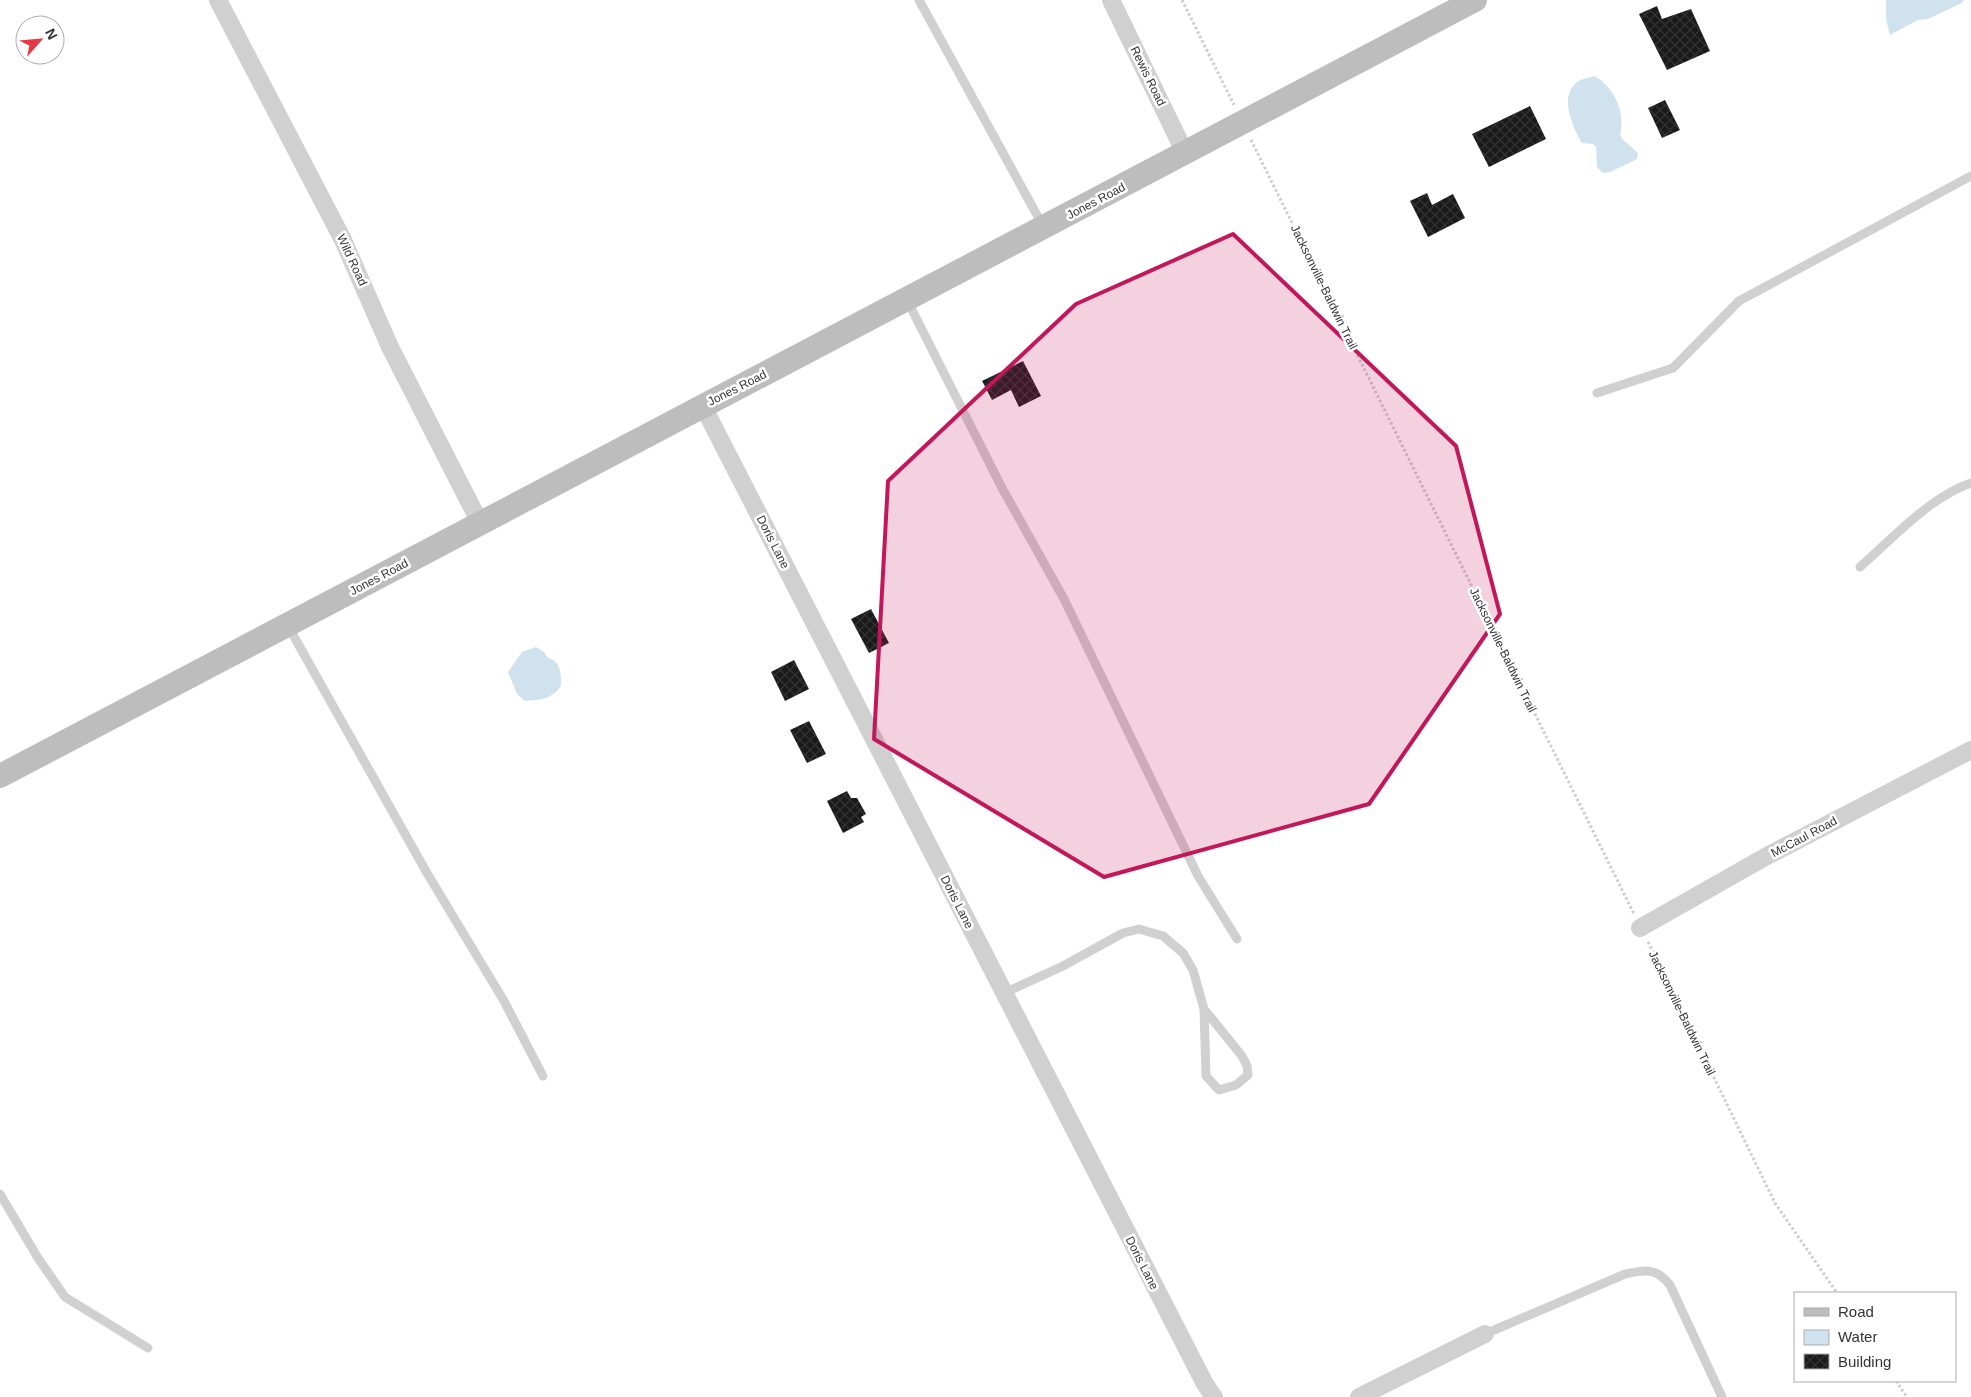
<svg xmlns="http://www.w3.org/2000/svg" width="1971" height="1397" font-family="Helvetica,sans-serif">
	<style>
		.water { fill: #cfe2ee }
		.building { fill: url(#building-cross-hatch) }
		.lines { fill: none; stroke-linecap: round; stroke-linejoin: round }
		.path { stroke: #cdcdcd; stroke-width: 3; stroke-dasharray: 2.5 2.5; stroke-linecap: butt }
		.lane { stroke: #d0d0d0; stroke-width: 9 }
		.street { stroke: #d0d0d0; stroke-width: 18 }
		.secondary { stroke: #bdbdbd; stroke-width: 24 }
		.marked { fill: #c2185b; fill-opacity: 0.2; stroke: #c2185b; stroke-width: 4; stroke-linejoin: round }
		.labels { text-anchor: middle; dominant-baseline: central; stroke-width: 5; stroke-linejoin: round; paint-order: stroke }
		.street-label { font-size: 12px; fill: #333; stroke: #fff }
	</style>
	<defs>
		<pattern id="building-cross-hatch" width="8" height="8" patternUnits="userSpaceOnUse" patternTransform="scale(1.25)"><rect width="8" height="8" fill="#1a1a1a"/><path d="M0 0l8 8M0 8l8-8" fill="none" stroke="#333"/></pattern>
	</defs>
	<rect width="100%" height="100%" fill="#fff"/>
	<path class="water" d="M 1886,0 L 1964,0 L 1962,3 L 1928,19 L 1918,20 L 1890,35 L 1886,19 Z
		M 1594,76 C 1614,86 1626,113 1620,134 L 1622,139 L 1638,153 L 1637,159 L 1610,172 L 1603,173 L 1597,167 L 1596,147 L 1593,144 L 1582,143 C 1573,128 1559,97 1576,83 C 1580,79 1588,78 1594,76 Z
		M 536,647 L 544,652 L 548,658 C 561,661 561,675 561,686 C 552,699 540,700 525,701 L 517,694 L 508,672 L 522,652 Z"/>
	<path class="building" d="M 1657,6 L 1662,19 L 1691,9 L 1710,51 L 1667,70 L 1639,14 Z
		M 1665,100 L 1680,130 L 1662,138 L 1648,108 Z
		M 1530,106 L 1546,139 L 1489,167 L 1472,134 Z
		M 1427,193 L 1432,205 L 1453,194 L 1465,218 L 1428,237 L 1410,201 Z
		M 1023,361 L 1041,396 L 1019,407 L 1011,390 L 992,400 L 982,381 Z
		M 871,609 L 889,643 L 869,653 L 851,619 Z
		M 794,660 L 809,689 L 785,701 L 771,672 Z
		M 809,721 L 826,754 L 807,763 L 790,730 Z
		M 847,791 L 851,798 L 857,798 L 866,814 L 861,817 L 864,822 L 843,833 L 827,801 Z"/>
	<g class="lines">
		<path class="path" d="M 1182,0 L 1234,105
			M 1251,140 L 1634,914
			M 1648,942 L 1775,1203 L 1837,1293
			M 1896,1381 L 1907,1397"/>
		<path class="lane" d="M 919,0 L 1043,226
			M 907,300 L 1002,488 L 1064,599 L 1198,876 L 1237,939
			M 1597,393 L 1673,368 L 1739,301 L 1971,176
			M 1860,567 C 1892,539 1931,496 1971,483
			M 288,626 L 427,873 L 504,1001 L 543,1076
			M 1004,993 L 1063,966 L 1123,933 L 1139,929 L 1163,936 L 1183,953 L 1193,970 L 1204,1009 L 1206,1076 L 1219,1090 L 1236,1085 L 1248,1075 L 1247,1066 L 1242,1056 L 1204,1009
			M 0,1194 L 38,1258 L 65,1297 L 148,1348
			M 1485,1334 L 1625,1274 C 1645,1270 1656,1267 1670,1285 L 1722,1397"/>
		<path class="street" d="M 218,0 L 343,240 L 390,347 L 480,523
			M 1111,0 L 1185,153
			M 703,406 L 1205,1384 L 1214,1397
			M 1640,928 L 1765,857 L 1971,750
			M 1359,1397 L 1485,1334"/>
		<path class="secondary" d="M 0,776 L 1475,0"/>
	</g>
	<path class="marked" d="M 1233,234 L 1456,446 L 1500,614 L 1369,804 L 1104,877 L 874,739 L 888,481 L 1076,304 Z"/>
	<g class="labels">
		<g class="street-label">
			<text transform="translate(1148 76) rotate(64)">Rewis Road</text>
			<text transform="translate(1096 201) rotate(-28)">Jones Road</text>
			<text transform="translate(352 260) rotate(65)">Wild Road</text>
			<text transform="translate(1324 287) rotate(64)">Jacksonville-Baldwin Trail</text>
			<text transform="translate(737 388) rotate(-27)">Jones Road</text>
			<text transform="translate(773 542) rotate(63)">Doris Lane</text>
			<text transform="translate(379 577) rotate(-28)">Jones Road</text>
			<text transform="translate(1503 650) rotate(64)">Jacksonville-Baldwin Trail</text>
			<text transform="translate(1804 837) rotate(-28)">McCaul Road</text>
			<text transform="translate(957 902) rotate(63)">Doris Lane</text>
			<text transform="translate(1682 1013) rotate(64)">Jacksonville-Baldwin Trail</text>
			<text transform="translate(1142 1263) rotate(63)">Doris Lane</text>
		</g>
	</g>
	<rect x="1794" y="1292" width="162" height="90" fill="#ffffff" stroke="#adadad"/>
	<rect x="1804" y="1308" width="25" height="8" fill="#bdbdbd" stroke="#adadad"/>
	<text x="1838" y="1317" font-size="15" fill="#333333">Road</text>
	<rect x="1804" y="1330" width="25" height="15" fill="#cfe2ee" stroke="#adadad"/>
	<text x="1838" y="1342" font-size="15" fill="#333333">Water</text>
	<rect x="1804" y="1354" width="25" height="15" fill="url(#building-cross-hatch)" stroke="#adadad"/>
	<text x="1838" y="1367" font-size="15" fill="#333333">Building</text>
	<g transform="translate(40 40) rotate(63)"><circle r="24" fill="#ffffff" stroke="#adadad"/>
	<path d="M0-4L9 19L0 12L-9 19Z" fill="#e63946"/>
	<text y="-8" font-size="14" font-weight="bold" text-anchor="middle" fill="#333333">N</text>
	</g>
</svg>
